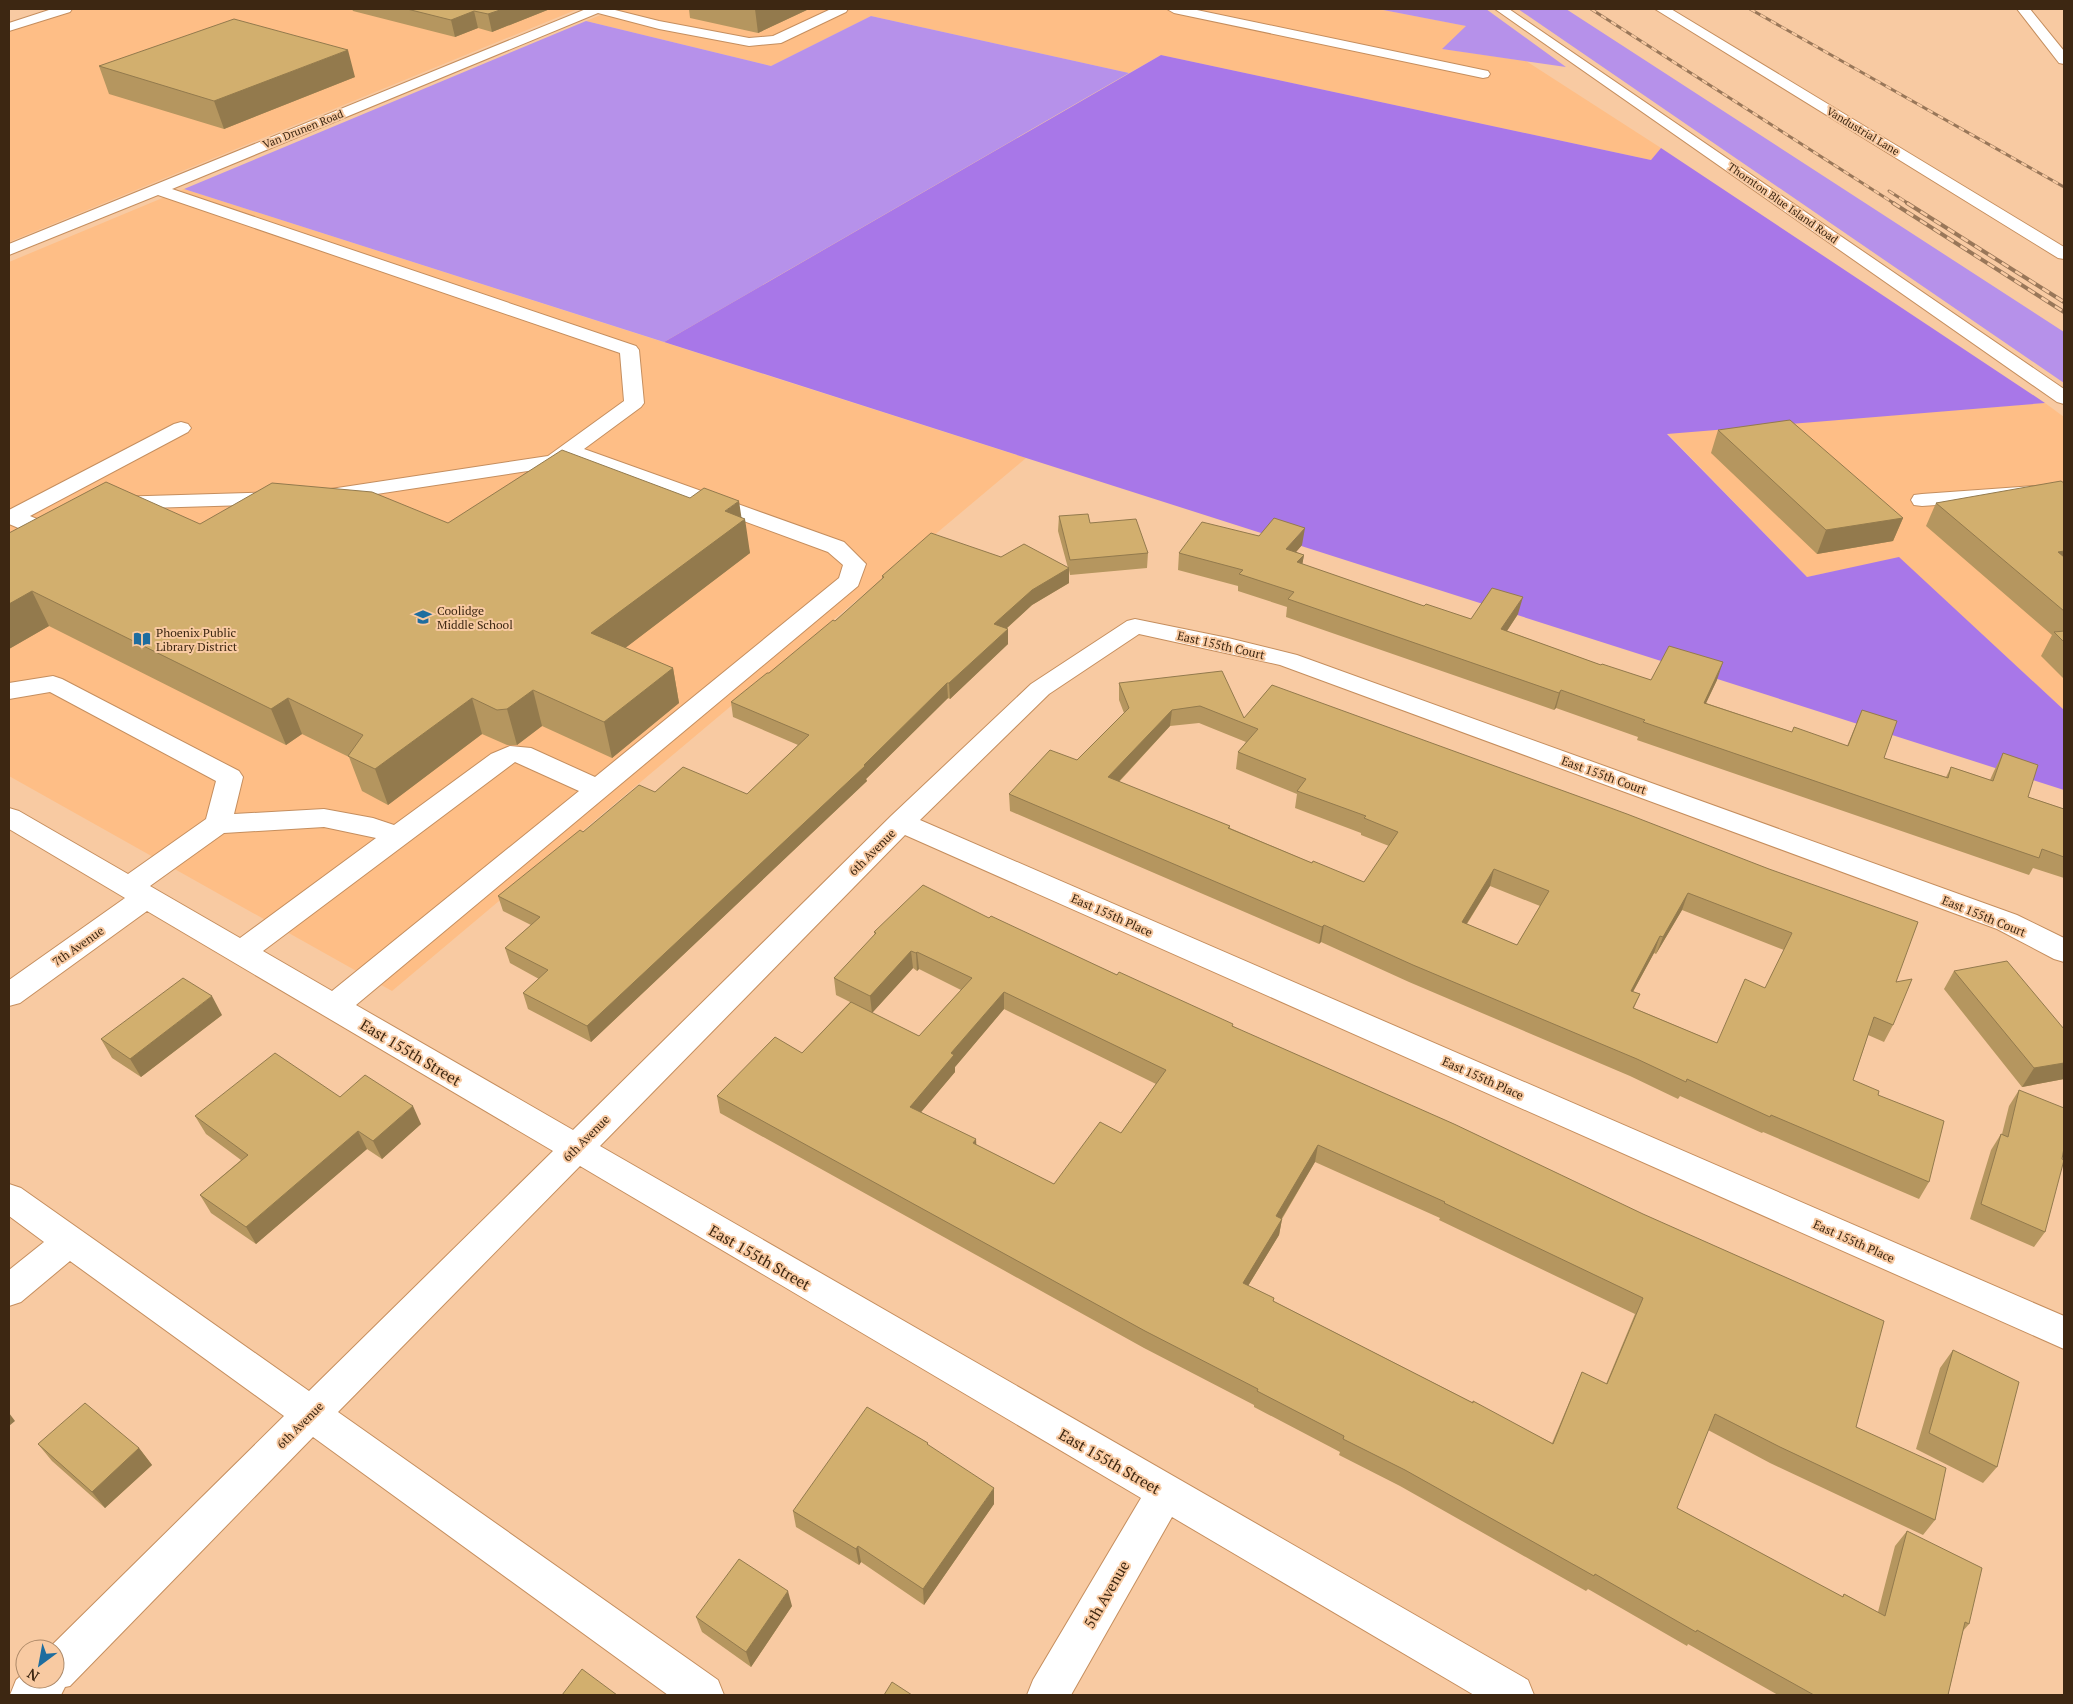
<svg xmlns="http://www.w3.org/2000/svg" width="2073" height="1704" font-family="'PT Serif',serif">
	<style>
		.built { fill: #febe86 }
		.green { fill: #b691ea }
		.forest { fill: #a877e8 }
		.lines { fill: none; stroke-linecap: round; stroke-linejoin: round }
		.minor-casing { stroke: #c58e5e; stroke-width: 2 }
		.minor { fill: #fff; fill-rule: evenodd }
		.rail-far1-casing { stroke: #997759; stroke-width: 3 }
		.rail-casing { stroke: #997759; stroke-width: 4 }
		.rail-far1 { stroke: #f8caa2; stroke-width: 2; stroke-dasharray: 6; stroke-linecap: butt }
		.rail { stroke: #f8caa2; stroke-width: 2.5; stroke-dasharray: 8; stroke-linecap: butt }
		.wall { fill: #b5965f; fill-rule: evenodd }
		.shaded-wall { fill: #937a4d }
		.building { fill: #d2af6e; stroke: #937a4d; fill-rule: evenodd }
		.labels { text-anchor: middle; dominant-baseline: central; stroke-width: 4; stroke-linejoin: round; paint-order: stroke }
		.far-street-label { font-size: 11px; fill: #3d2712; stroke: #f8caa2 }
		.poi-label { font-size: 12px; fill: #3d2712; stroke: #f8caa2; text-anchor: start }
		.street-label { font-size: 12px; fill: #3d2712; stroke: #f8caa2 }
		.near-street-label { font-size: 15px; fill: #3d2712; stroke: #f8caa2 }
	</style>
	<rect width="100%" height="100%" fill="#f8caa2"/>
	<path class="built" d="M 75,9 L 578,9 L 9,242 L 9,30 Z
		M 615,9 L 1378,9 L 1467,26 L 1443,49 L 1526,61 L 1661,148 L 1651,160 L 1161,55 L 1129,73 L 871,16 L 771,66 L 586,21 Z
		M 184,189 L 1026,458 L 392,991 L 9,776 L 9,262 Z
		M 2045,403 L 2064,417 L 2064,710 L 1899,558 L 1807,577 L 1667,433 Z"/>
	<path class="green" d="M 1378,9 L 1486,9 L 1566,67 L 1442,49 L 1466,26 Z
		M 1518,9 L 1566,9 L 2064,332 L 2064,383 Z
		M 871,16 L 1129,73 L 664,342 L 184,189 L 586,21 L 771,66 Z"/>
	<path class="forest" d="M 1161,55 L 1651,160 L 1661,148 L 2045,403 L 1667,434 L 1807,577 L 1899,557 L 2064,710 L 2064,790 L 664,342 Z"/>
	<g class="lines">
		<g class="minor-casing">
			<path id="minor" d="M 52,9 L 72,9 L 70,12 L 9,31 L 9,23 Z
				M 586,9 L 611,9 L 659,21 L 749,38 L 773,36 L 831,9 L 848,9 L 846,12 L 781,43 L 749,46 L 659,29 L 598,13 L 172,189 L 636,346 L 639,350 L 644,403 L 641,407 L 584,449 L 844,542 L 866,564 L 858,586 L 356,1005 L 573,1130 L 891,816 L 1031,684 L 1127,621 L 1135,619 L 1228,638 L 1297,655 L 2017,915 L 2064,938 L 2064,962 L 2054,959 L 1997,929 L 1280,665 L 1139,634 L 1049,694 L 920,820 L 2064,1316 L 2064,1349 L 905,835 L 600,1146 L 1528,1680 L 1534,1695 L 1474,1695 L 1172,1517 L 1071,1695 L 1027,1695 L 1033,1680 L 1141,1498 L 580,1166 L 338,1412 L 718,1680 L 724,1695 L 668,1695 L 313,1437 L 70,1686 L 65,1687 L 61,1695 L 10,1695 L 16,1680 L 25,1672 L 25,1679 L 55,1679 L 55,1649 L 48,1649 L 284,1416 L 70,1261 L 21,1302 L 9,1306 L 9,1270 L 44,1242 L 9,1216 L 9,1184 L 21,1188 L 309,1391 L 553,1151 L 147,911 L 20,1003 L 9,1006 L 9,980 L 125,898 L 9,829 L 9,808 L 19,811 L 128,874 L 206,819 L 216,781 L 50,692 L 9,699 L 9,683 L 53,676 L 62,679 L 239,771 L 243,777 L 234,814 L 324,809 L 373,818 L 394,825 L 491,754 L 510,746 L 531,748 L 595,777 L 839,578 L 843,565 L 828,552 L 572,458 L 561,465 L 554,467 L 324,502 L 316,501 L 313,496 L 316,491 L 324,490 L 548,456 L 624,401 L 620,353 L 158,195 L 9,255 L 9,244 ZM 515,762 L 579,791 L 332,991 L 263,951 ZM 324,827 L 376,838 L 240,938 L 150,886 L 224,833 Z
				M 1167,9 L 1192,9 L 1483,70 L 1488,71 L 1490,74 L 1488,77 L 1483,78 L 1174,13 Z
				M 1495,9 L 1509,9 L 2064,389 L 2064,404 L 2057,402 Z
				M 1655,9 L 1671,9 L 2064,247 L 2064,259 L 2058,258 Z
				M 2017,9 L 2030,9 L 2064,51 L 2064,64 L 2059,63 Z
				M 181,422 L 188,424 L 191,428 L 188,432 L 30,516 L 63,530 L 66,535 L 63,540 C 45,544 25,530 9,524 L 9,510 L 174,424 Z
				M 2064,484 L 2064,496 L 1922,506 L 1914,505 L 1911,500 L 1914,495 L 1922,494 Z
				M 281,492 L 289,493 L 292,498 L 289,503 L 281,504 L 114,509 L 106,508 L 103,503 L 106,498 L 114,497 Z"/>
		</g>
		<use href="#minor" class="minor"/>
		<g class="rail-far1-casing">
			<path id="rail-far1" d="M 1591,9 L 1895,204
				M 1750,9 L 2064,187
				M 1889,191 L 1909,204"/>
		</g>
		<g class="rail-casing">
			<path id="rail" d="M 1893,203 L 2064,312
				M 1907,203 L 2064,302"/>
		</g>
		<use href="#rail-far1" class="rail-far1"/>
		<use href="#rail" class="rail"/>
	</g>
	<path class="wall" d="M 352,9 L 550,9 L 492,32 L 478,28 L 455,37 L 353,11 Z
		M 689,9 L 809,9 L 758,33 L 690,18 Z
		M 99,66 L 355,77 L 224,129 L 109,94 Z
		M 1718,430 L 1903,518 L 1893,541 L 1817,554 L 1711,453 Z
		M 2064,483 L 2064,679 L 2041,656 L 2052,635 L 1926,526 L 1936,503 Z
		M 690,498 L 741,517 L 750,553 L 625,648 L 673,668 L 679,703 L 612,758 L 542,726 L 517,745 L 507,745 L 482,734 L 388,805 L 362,791 L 349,757 L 302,734 L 286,745 L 49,626 L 9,649 L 9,533 L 200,524 L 448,523 Z
		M 1059,516 L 1090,523 L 1148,553 L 1147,568 L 1070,575 L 1069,570 L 1069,583 L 1032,605 L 1006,629 L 1008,644 L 950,699 L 948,698 L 866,779 L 867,781 L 591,1042 L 528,1009 L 523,993 L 539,979 L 510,963 L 505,948 L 531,925 L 503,911 L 498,896 L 583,832 L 655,792 L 747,794 L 798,745 L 733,717 L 731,702 L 769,673 L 835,621 L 882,579 L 882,576 L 1001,557 L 1068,568 L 1058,531 Z
		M 1259,536 L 1302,545 L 1296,552 L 1304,555 L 1302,564 L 1424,606 L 1471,619 L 1518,614 L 1507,631 L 1601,665 L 1651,680 L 1717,680 L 1706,703 L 1792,732 L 1847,746 L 1862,710 L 1884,758 L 1946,777 L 1951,767 L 1990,780 L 1994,771 L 2003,753 L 2028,797 L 2064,809 L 2064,878 L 2033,868 L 2029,875 L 1637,740 L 1638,737 L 1556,708 L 1554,710 L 1286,617 L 1287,607 L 1238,591 L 1238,586 L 1178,570 L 1179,553 Z
		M 1119,683 L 1244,718 L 1272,685 L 1896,982 L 1893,1025 L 1884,1042 L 1868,1035 L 1853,1080 L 1878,1095 L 1929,1182 L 1919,1199 L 1763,1132 L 1762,1133 L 1680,1096 L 1678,1099 L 1630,1076 L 1409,982 L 1321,942 L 1319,944 L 1010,811 L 1009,794 L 1077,760 L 1124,713 L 1119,700 ZM 1199,723 L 1246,742 L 1238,752 L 1236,769 L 1297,794 L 1295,808 L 1361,833 L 1361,835 L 1389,846 L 1364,882 L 1312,863 L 1230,828 L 1230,826 L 1119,782 L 1170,726 ZM 1490,886 L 1540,906 L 1517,945 L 1467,924 ZM 1682,910 L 1784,950 L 1765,988 L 1717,1043 L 1634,1008 L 1640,994 L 1633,992 L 1654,953 L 1656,954 Z
		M 989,918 L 1233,1026 L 1856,1427 L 1935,1520 L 1923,1535 L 1770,1463 L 1708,1430 L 1677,1508 L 1842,1597 L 1844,1594 L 1878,1612 L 1895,1546 L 1907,1531 L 1969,1624 L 1963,1631 L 1948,1695 L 1778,1695 L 1688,1644 L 1687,1646 L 1588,1589 L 1586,1591 L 1400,1486 L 1339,1455 L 1340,1452 L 1254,1407 L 1254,1405 L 1144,1348 L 720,1113 L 717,1096 L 802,1053 L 850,1002 L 836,995 L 834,978 L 875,935 L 874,932 ZM 913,968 L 917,971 L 919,969 L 961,990 L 919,1036 L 872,1013 ZM 1004,1009 L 1156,1084 L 1121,1133 L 1054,1184 L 976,1145 L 921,1112 L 955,1072 L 955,1067 ZM 1315,1162 L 1440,1218 L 1439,1220 L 1635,1314 L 1606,1384 L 1582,1372 L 1552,1443 L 1273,1301 L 1248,1286 L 1279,1235 L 1282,1219 Z
		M 1954,971 L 2064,1029 L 2064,1079 L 2022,1087 L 1944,989 Z
		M 222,1015 L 141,1077 L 112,1058 L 101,1039 Z
		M 2019,1090 L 2045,1232 L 2034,1247 L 1970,1219 L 1991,1150 L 2001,1134 L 2002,1134 L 2009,1106 Z
		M 340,1097 L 421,1124 L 382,1159 L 367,1149 L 256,1244 L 211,1213 L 200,1195 L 241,1160 L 206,1134 L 195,1116 Z
		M 1953,1350 L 1997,1467 L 1983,1483 L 1916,1449 L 1940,1368 Z
		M 38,1444 L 139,1448 L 152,1465 L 105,1508 L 52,1461 Z
		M 994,1504 L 924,1605 L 861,1562 L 859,1565 L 796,1527 L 793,1511 Z
		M 792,1606 L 751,1667 L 702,1632 L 696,1617 Z"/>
	<path class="shaded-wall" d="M 503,9 L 550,9 L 492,32 L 488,14 Z
		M 755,9 L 809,9 L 758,33 Z
		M 474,11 L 478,28 L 455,37 L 451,20 Z
		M 348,50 L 355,77 L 224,129 L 214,101 Z
		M 739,501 L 742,521 L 745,519 L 750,553 L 599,668 L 591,633 L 725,511 Z
		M 1903,518 L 1893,541 L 1817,554 L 1826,530 Z
		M 1305,528 L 1302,545 L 1284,566 L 1286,549 Z
		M 2064,551 L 2064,573 L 2058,552 Z
		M 1304,555 L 1301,572 L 1297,562 Z
		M 1069,568 L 1069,583 L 1032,605 L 995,639 L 994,624 L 1032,590 Z
		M 32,591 L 49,626 L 9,649 L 9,604 Z
		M 1523,597 L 1518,614 L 1497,646 L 1501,629 Z
		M 1008,629 L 1008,644 L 950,699 L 949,683 Z
		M 1723,662 L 1717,680 L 1698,720 L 1704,703 Z
		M 673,668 L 679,703 L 612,758 L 604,722 Z
		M 947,683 L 948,698 L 866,779 L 867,781 L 591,1042 L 587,1026 L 864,765 Z
		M 533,690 L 542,726 L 517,745 L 507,709 Z
		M 1561,690 L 1556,708 L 1554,710 L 1559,693 Z
		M 288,698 L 302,734 L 286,745 L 271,709 Z
		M 472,698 L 482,734 L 388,805 L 375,769 Z
		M 1172,710 L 1170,726 L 1107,794 L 1108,777 Z
		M 1494,869 L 1490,886 L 1457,939 L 1462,922 Z
		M 1688,893 L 1682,910 L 1656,954 L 1663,937 Z
		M 1324,925 L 1321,942 L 1319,944 L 1322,927 Z
		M 1660,936 L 1654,953 L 1624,1008 L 1631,991 Z
		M 911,951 L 913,968 L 872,1013 L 870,996 Z
		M 917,952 L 919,969 L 917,971 L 916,953 Z
		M 1004,992 L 1004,1009 L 955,1067 L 955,1072 L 911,1124 L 910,1107 L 951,1053 Z
		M 212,996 L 222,1015 L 141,1077 L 130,1059 Z
		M 2064,1063 L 2064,1079 L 2022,1087 L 2034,1068 Z
		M 413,1106 L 421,1124 L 382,1159 L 373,1141 Z
		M 358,1131 L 367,1149 L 256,1244 L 246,1227 Z
		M 976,1139 L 977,1156 L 973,1143 Z
		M 1318,1145 L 1315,1162 L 1277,1226 L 1282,1219 L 1279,1235 L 1240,1299 L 1243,1283 L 1276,1216 Z
		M 9,1413 L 15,1421 L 9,1426 Z
		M 139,1448 L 152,1465 L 105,1508 L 92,1492 Z
		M 994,1488 L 994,1504 L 924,1605 L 923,1589 Z
		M 858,1546 L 861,1562 L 859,1565 L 856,1549 Z
		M 788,1591 L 792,1606 L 751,1667 L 746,1652 Z"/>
	<path class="building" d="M 407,9 L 503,9 L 488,14 L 474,11 L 451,20 Z
		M 234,19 L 348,50 L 214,101 L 99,66 Z
		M 1790,420 L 1903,518 L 1826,530 L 1718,430 Z
		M 562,450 L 690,498 L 704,488 L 739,501 L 725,511 L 745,519 L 591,633 L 673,668 L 604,722 L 533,690 L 507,709 L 497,710 L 472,698 L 375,769 L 348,756 L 363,735 L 288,698 L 271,709 L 32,591 L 9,604 L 9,533 L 106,482 L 200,524 L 272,483 L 372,492 L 448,523 Z
		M 2061,481 L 2064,483 L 2064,551 L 2058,552 L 2064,557 L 2064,611 L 1936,503 Z
		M 1088,514 L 1090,523 L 1136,519 L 1148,553 L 1070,560 L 1059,516 Z
		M 1274,518 L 1305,528 L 1286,549 L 1304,555 L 1297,562 L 1424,606 L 1426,604 L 1471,619 L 1492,588 L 1523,597 L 1501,629 L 1601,665 L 1602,664 L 1651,680 L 1669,646 L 1723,662 L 1704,703 L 1792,732 L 1794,727 L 1848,746 L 1862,710 L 1897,721 L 1884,758 L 1948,778 L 1951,767 L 1993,781 L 2003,753 L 2038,765 L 2028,797 L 2064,809 L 2064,857 L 2042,849 L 2039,858 L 1643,722 L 1645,720 L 1561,690 L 1559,693 L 1288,599 L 1294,592 L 1239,574 L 1243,570 L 1179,553 L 1202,522 L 1259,536 Z
		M 931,533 L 1001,557 L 1024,544 L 1069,568 L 1032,590 L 994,624 L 1008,629 L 949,683 L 947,683 L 864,765 L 865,766 L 587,1026 L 523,993 L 548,970 L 505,948 L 540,917 L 498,896 L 580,830 L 583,832 L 639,785 L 655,792 L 683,767 L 747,794 L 809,735 L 731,702 L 767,673 L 769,673 L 833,620 L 835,621 L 884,577 L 882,576 Z
		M 2064,631 L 2064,642 L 2054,632 Z
		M 1222,671 L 1244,718 L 1272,685 L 1627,814 L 1769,869 L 1918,922 L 1896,982 L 1912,979 L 1893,1025 L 1874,1017 L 1853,1080 L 1879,1091 L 1878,1095 L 1944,1121 L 1929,1182 L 1771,1115 L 1770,1117 L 1687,1079 L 1686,1082 L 1637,1059 L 1413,965 L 1324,925 L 1322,927 L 1009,794 L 1050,750 L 1077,760 L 1129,708 L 1119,683 ZM 1200,706 L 1258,729 L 1238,752 L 1306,779 L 1297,791 L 1366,816 L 1364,818 L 1398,832 L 1364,882 L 1313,861 L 1312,863 L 1228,828 L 1230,826 L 1108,777 L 1172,710 ZM 1494,869 L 1549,891 L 1517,945 L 1462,922 ZM 1688,893 L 1792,933 L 1765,988 L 1745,979 L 1717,1043 L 1633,1008 L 1640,994 L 1631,991 L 1660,936 L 1663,937 Z
		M 923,885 L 989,918 L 991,916 L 1117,975 L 1119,972 L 1233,1024 L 1232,1026 L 1454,1124 L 1643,1214 L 1884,1321 L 1856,1427 L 1946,1468 L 1935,1520 L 1780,1447 L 1715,1414 L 1677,1508 L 1843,1597 L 1844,1594 L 1885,1616 L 1907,1531 L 1982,1568 L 1969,1624 L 1965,1622 L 1948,1695 L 1814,1695 L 1697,1630 L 1696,1632 L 1595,1574 L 1594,1576 L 1405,1470 L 1343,1439 L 1344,1436 L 1257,1391 L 1258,1389 L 1145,1331 L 717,1096 L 775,1037 L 802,1053 L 851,1002 L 919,1036 L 972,978 L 917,952 L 916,953 L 911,951 L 870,996 L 834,978 L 876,933 L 874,932 ZM 1004,992 L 1166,1070 L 1121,1133 L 1100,1122 L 1054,1184 L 973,1143 L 976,1139 L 910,1107 L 954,1055 L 951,1053 ZM 1318,1145 L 1445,1202 L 1444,1203 L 1643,1298 L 1607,1384 L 1582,1372 L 1553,1444 L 1473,1401 L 1473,1403 L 1273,1301 L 1274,1298 L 1243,1283 L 1282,1219 L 1276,1216 Z
		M 2007,961 L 2064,1029 L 2064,1063 L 2034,1068 L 1954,971 Z
		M 183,978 L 212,996 L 130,1059 L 101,1039 Z
		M 275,1053 L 340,1097 L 365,1075 L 413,1106 L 373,1141 L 358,1131 L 246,1227 L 200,1195 L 248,1155 L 195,1116 Z
		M 2019,1090 L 2064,1108 L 2064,1148 L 2062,1159 L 2064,1160 L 2045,1232 L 1981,1204 L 2001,1134 L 2008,1137 Z
		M 1953,1350 L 2019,1382 L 1997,1467 L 1929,1433 Z
		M 85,1403 L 139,1448 L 92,1492 L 38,1444 Z
		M 867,1407 L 928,1443 L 927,1444 L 994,1488 L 923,1589 L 858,1546 L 856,1549 L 793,1511 Z
		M 739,1559 L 788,1591 L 746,1652 L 696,1617 Z
		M 582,1669 L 617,1695 L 562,1695 Z
		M 892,1682 L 912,1695 L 884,1695 Z"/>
	<defs>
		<g id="school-bare" transform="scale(1.35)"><path d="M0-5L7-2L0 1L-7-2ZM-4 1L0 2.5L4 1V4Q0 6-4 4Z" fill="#1e6d9f" stroke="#f8caa2" stroke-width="2.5" paint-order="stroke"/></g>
		<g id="library-bare" transform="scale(1.35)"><path d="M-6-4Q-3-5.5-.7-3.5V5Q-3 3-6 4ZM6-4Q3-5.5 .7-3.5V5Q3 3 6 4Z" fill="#1e6d9f" stroke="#f8caa2" stroke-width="2.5" paint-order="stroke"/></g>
	</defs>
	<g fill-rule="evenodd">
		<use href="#school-bare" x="423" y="617"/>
		<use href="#library-bare" x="142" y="639"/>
	</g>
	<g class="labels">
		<g class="far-street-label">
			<text transform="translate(303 129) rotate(-22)">Van Drunen Road</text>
			<text transform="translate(1863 131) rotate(31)">Vandustrial Lane</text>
			<text transform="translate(1783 203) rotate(35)">Thornton Blue Island Road</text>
		</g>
		<g class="poi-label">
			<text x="437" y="610">Coolidge<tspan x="437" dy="14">Middle School</tspan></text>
			<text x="156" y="632">Phoenix Public<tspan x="156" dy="14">Library District</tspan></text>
		</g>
		<g class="street-label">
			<text transform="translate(1221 645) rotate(13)">East 155th Court</text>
			<text transform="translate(1604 775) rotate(20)">East 155th Court</text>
			<text transform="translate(872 852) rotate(-45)">6th Avenue</text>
			<text transform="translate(1112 915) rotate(24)">East 155th Place</text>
			<text transform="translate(1984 916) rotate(22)">East 155th Court</text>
			<text transform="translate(78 946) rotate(-35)">7th Avenue</text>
			<text transform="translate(1483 1078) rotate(24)">East 155th Place</text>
			<text transform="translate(586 1138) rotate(-45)">6th Avenue</text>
			<text transform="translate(1854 1241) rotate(24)">East 155th Place</text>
			<text transform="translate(300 1425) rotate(-45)">6th Avenue</text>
		</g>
		<g class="near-street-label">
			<text transform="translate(411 1052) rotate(31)">East 155th Street</text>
			<text transform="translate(760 1257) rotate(30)">East 155th Street</text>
			<text transform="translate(1110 1461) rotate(30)">East 155th Street</text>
			<text transform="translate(1106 1594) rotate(-60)">5th Avenue</text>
		</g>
	</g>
	<rect width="2073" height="1704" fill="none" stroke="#3d2712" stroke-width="20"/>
	<g transform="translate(40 1664) rotate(212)"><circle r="24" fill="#f8caa2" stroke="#ad8968"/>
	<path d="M0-4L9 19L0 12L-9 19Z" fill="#1e6d9f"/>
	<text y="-8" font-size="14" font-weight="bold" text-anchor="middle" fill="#3d2712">N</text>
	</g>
</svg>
